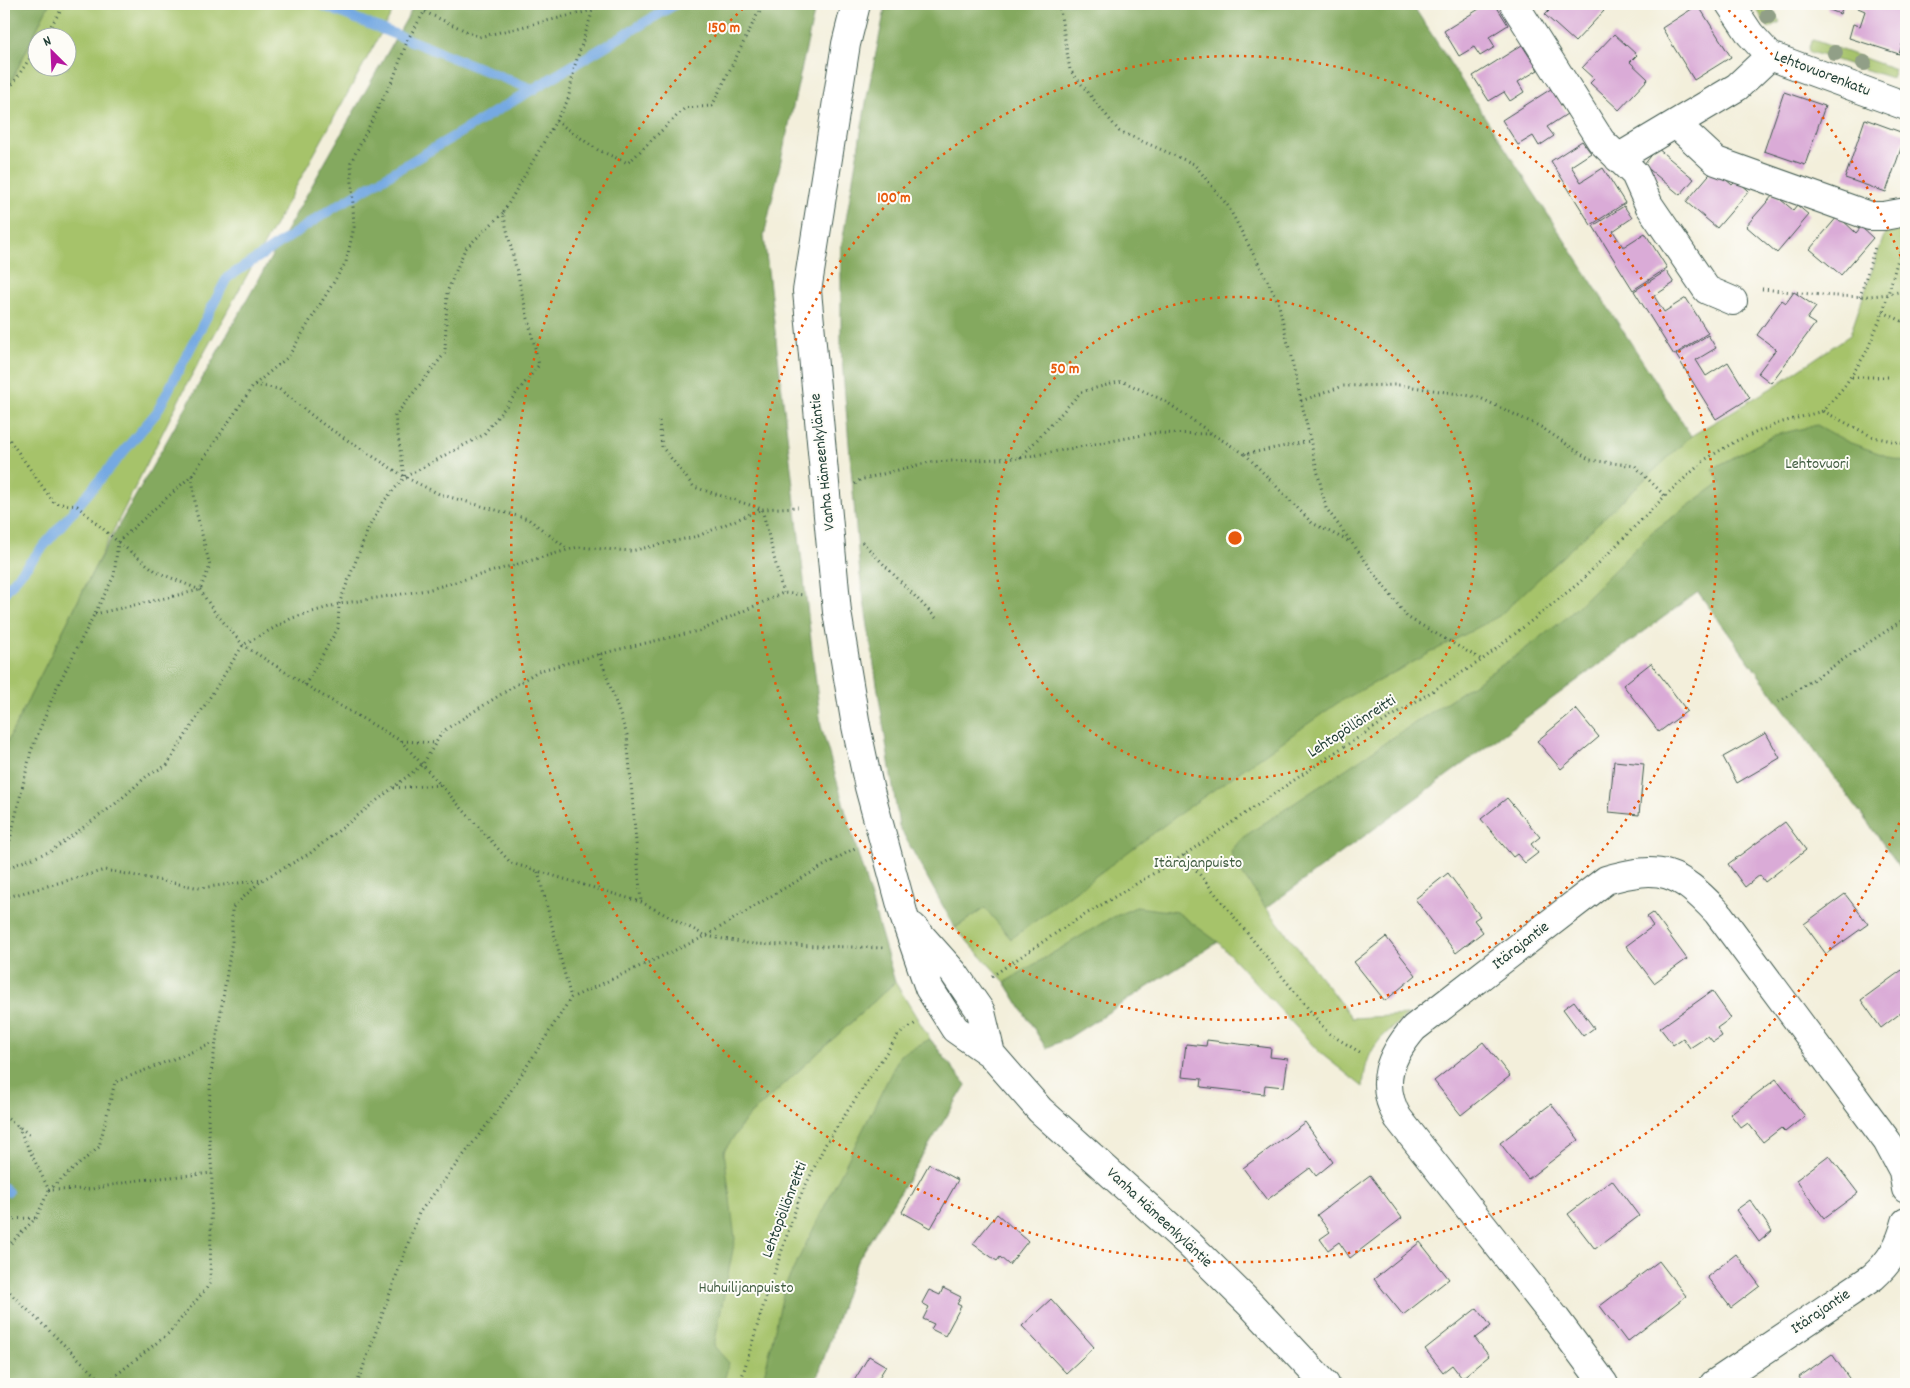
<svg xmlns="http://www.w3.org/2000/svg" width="1910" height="1388" font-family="Dekko,sans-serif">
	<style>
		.green { fill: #a6c36b; stroke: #628050; fill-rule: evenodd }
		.forest { fill: #84a95f; stroke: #52734a }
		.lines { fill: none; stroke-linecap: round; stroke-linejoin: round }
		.stream { stroke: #74a9e2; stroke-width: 10 }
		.building { fill: #daabd7 }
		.minor-casing { stroke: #3f584d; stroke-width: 30 }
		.path { stroke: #3f584d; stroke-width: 3; stroke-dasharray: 1 4; stroke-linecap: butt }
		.minor { stroke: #fff; stroke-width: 28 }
		.tree { fill: #919f87 }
		.ring { fill: none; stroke: #e8590c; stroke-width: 2.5; stroke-dasharray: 2.5 5 }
		.labels { text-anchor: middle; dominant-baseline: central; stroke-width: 4; stroke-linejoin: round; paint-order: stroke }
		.street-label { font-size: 16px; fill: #1f3d34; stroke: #fdfcf7 }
		.park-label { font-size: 16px; fill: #415e42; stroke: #fdfcf7 }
		.centre { fill: #e8590c; stroke: #fdfcf7; stroke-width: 2.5 }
		.ring-label { font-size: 15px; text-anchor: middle; font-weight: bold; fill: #e8590c; stroke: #fdfcf7; stroke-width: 4; stroke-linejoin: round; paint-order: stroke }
	</style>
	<rect width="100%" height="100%" fill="#fdfcf7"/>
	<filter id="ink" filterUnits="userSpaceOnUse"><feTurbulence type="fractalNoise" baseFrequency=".02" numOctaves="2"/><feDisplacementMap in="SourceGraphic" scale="10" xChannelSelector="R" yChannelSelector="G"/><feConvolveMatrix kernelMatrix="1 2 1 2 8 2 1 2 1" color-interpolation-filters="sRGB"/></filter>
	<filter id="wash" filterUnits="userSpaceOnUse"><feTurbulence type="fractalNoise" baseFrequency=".0096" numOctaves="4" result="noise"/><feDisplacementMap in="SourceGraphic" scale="20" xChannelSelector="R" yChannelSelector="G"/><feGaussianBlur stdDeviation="1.12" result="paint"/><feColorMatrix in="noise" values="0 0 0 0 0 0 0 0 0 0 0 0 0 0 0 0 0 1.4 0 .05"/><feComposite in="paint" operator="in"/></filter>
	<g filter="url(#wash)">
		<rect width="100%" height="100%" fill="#f3efdb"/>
		<path class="green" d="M 49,4 L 397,4 L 188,382 L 4,748 L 4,96 ZM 38,38 L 68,38 L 68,68 L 38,68 Z
			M 1753,4 L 1768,4 L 1780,22 L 1769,28 Z
			M 1813,40 L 1895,69 L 1892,78 L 1808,51 L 1811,41 Z
			M 1894,206 L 1906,212 L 1906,875 L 1698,592 L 1266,907 L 1352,1018 L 1408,1015 C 1379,1038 1366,1048 1363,1087 L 1319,1052 L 1218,942 L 1068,1038 L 1046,1048 L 1005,982 L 955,928 L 1691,436 L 1773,387 L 1850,335 Z
			M 895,982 L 930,1039 L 966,1085 L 856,1263 L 815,1384 L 600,1384 L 664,1236 L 746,1119 Z"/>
		<path class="forest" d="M 4,4 L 49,4 L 4,96 Z
			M 415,4 L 816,4 L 764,236 L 821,726 L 895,982 L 746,1119 L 724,1151 L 735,1239 L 714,1346 L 729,1363 L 723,1384 L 4,1384 L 4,748 L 94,569 Z
			M 886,4 L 1412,4 L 1691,436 L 1499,616 L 1339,702 L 1182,812 L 1011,939 L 985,908 L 955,928 L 899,826 L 860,575 L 841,348 L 841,249 L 867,97 Z
			M 1817,425 L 1848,442 L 1906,463 L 1906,875 L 1698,592 L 1266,908 L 1233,860 L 1231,851 L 1242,838 L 1517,655 L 1565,619 L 1652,532 L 1721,482 L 1712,469 L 1775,435 Z
			M 1136,907 L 1177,912 L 1218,942 L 1068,1038 L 1046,1048 L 1005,982 L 1109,919 Z
			M 930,1039 L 966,1085 L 856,1263 L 815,1384 L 762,1384 L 785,1286 L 900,1055 Z"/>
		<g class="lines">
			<path class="stream" d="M 319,4 L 534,90
				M 4,593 L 157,412 L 227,278 L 330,210 L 676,4
				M 4,1188 L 8,1192"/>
		</g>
		<g id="blocks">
			<path class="building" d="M 1487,4 L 1495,4 L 1508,25 L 1489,37 L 1495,47 L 1480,56 L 1474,47 L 1459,56 L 1444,31 Z
				M 1541,4 L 1596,4 L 1604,11 L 1575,42 L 1545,15 L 1549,11 Z
				M 1829,4 L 1844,4 L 1840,14 L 1827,9 Z
				M 1859,4 L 1906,4 L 1906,33 L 1899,54 L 1849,38 L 1853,24 L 1860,26 L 1865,11 L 1858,8 Z
				M 1698,5 L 1731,57 L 1694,80 L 1662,28 Z
				M 1614,34 L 1637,55 L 1630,62 L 1648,79 L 1619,110 L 1590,83 L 1594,79 L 1582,68 Z
				M 1522,45 L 1538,70 L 1518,82 L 1524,92 L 1510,101 L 1504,92 L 1489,101 L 1473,76 Z
				M 1551,89 L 1567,114 L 1547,127 L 1554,136 L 1539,146 L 1533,136 L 1518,145 L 1502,120 Z
				M 1784,92 L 1825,106 L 1805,165 L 1764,151 Z
				M 1865,119 L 1906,134 L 1886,192 L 1845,178 Z
				M 1582,141 L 1591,153 L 1571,166 L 1581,182 L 1603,168 L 1625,203 L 1591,225 L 1551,161 Z
				M 1657,148 L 1694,179 L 1680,195 L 1644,165 Z
				M 1714,169 L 1732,185 L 1737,180 L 1749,191 L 1717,228 L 1686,202 Z
				M 1774,194 L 1793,210 L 1797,205 L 1809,215 L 1777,253 L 1746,226 Z
				M 1624,206 L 1632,218 L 1613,231 L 1623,247 L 1645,233 L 1667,268 L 1633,290 L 1593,226 Z
				M 1838,216 L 1856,233 L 1861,227 L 1873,238 L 1841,275 L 1810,249 Z
				M 1666,271 L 1674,283 L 1654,296 L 1664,312 L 1686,298 L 1708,333 L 1674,355 L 1634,291 Z
				M 1794,292 L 1816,307 L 1807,319 L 1815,324 L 1771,383 L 1758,373 L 1776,349 L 1757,335 L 1782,300 L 1786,303 Z
				M 1708,335 L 1716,348 L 1696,360 L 1706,376 L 1728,362 L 1750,398 L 1716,419 L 1676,355 Z
				M 1651,663 L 1687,711 L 1659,732 L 1623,685 Z
				M 1576,709 L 1599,737 L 1561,769 L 1537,741 Z
				M 1766,733 L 1780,758 L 1737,783 L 1723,757 Z
				M 1614,761 L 1644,764 L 1639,815 L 1609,812 Z
				M 1507,798 L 1540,837 L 1531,844 L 1538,853 L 1525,863 L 1517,854 L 1513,857 L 1481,819 Z
				M 1785,822 L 1806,850 L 1765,882 L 1760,875 L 1745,887 L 1728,864 Z
				M 1448,873 L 1480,916 L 1474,920 L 1483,932 L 1456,953 L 1415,899 Z
				M 1845,894 L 1868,924 L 1826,954 L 1804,924 Z
				M 1653,913 L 1687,959 L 1654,983 L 1626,946 L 1653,926 L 1647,917 Z
				M 1386,937 L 1416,975 L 1385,1001 L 1354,962 Z
				M 1902,970 L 1906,975 L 1906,1009 L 1881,1028 L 1861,1000 Z
				M 1712,991 L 1731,1018 L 1717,1028 L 1722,1036 L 1713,1042 L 1708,1036 L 1690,1048 L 1683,1038 L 1673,1045 L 1660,1028 Z
				M 1574,1001 L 1594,1028 L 1583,1036 L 1563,1009 Z
				M 1207,1040 L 1271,1048 L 1270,1057 L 1288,1059 L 1284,1087 L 1265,1085 L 1264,1094 L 1201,1087 L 1202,1079 L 1182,1077 L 1186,1044 L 1206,1046 Z
				M 1483,1042 L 1510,1076 L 1461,1115 L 1434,1081 Z
				M 1776,1079 L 1805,1116 L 1785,1132 L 1781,1128 L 1763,1142 L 1748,1123 L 1741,1128 L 1730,1114 Z
				M 1551,1104 L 1579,1140 L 1528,1179 L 1500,1143 Z
				M 1305,1122 L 1333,1162 L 1316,1176 L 1310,1168 L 1267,1200 L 1243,1168 Z
				M 1829,1155 L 1858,1193 L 1824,1218 L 1796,1180 Z
				M 929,1164 L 958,1180 L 931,1228 L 902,1212 Z
				M 1370,1175 L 1402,1218 L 1350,1258 L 1339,1242 L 1328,1250 L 1320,1239 L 1330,1232 L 1317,1215 Z
				M 1612,1180 L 1639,1216 L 1595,1249 L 1568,1214 Z
				M 1750,1200 L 1772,1231 L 1759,1242 L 1736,1210 Z
				M 997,1214 L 1028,1241 L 1009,1265 L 1000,1257 L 997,1261 L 973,1244 Z
				M 1420,1242 L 1449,1279 L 1403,1315 L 1374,1279 Z
				M 1736,1254 L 1760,1286 L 1731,1308 L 1707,1277 Z
				M 1659,1261 L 1686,1296 L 1627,1342 L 1600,1306 Z
				M 943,1288 L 961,1297 L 957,1304 L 961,1306 L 945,1336 L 931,1329 L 934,1324 L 923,1319 L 929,1307 L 922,1303 L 929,1290 L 940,1295 Z
				M 1051,1299 L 1094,1347 L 1066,1373 L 1022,1326 Z
				M 1477,1308 L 1491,1326 L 1475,1338 L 1489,1356 L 1462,1378 L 1452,1365 L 1443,1372 L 1425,1349 Z
				M 1832,1354 L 1853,1384 L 1803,1384 L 1799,1377 Z
				M 869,1356 L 886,1366 L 875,1384 L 852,1384 Z"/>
		</g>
	</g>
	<g filter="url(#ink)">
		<use href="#blocks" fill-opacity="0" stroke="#3f584d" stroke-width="1"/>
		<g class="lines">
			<g class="minor-casing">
				<path id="minor" d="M 856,4 L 846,44 L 807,291 L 837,612 L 856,726 L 869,787 L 904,916 L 929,988 L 955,1029 L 991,1054 L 1040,1110 L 1188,1243 L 1252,1306 L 1325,1384
					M 1514,4 L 1601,141 L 1635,174 L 1649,205 L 1707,290 L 1733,301
					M 1730,4 L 1750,34 L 1770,56 L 1906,106
					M 1676,124 L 1716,161 L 1870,216 L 1884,216 L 1906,212
					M 1618,158 L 1737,87 L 1770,56
					M 913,927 L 954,973 L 981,1012 L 991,1054
					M 1604,1384 L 1556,1319 L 1398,1118 C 1378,1083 1390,1056 1414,1028 L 1606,880 C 1661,864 1678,871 1717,912 L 1887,1141 L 1903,1171 L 1906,1189
					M 1714,1384 L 1873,1277 C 1891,1261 1900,1245 1906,1222"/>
			</g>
			<path class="path" d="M 1059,4 L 1070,70 L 1119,131 L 1194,164 L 1228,206 L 1278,301 L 1326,508 L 1407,617 L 1482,660
				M 425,12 L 479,37 L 593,10 L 603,4
				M 43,38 L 65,4
				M 4,97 L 38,46
				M 556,121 L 598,150 L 628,163 L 685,108 L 712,106 L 757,15 L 767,4
				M 1762,289 C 1809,293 1860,303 1906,290
				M 1860,297 L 1875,247
				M 1883,312 L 1906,323
				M 1852,377 L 1891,377
				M 255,385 L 279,389 L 324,425 L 405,477 L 439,494 L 528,519 L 568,549
				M 1301,401 L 1343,386 L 1400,385 L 1478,397 L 1541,427 L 1590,460 L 1635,466 L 1665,496
				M 1823,411 L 1873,437 L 1906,444
				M 659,421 L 662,447 L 694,487 L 762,509 L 783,593
				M 4,432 L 54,503 L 77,506 L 118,542 L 157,572 L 200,590 L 214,611 L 243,645 L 320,694 L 401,741 L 511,863 L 641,902 L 706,936 L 776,893 L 855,848
				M 1245,454 L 1312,523 L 1350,542
				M 1020,458 L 1081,392 L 1122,381 L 1165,401 L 1211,433
				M 404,476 L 395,416 L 445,353 L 447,292 L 465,249 L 503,213
				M 855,484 L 860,480 L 929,462 L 1020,458 L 1154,433 L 1212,434 L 1245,454 L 1311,441
				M 862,542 L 938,620
				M 95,614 L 200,590 L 210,566 L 196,511 L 192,475
				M 599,654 L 627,735 L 641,902
				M 305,685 L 338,628 L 339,604 L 369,527 L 384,501 L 405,477 L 483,435 L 539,365 L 503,213 L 568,100 L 575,65 L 593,10 L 592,4
				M 1779,702 L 1906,618
				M 402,741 L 436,743
				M 394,788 L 440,785
				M 1184,855 L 1328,1033 L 1363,1054
				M 4,865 L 31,751 L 56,689 L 114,576 L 118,542 L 192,475 L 254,385 L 288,357 L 346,262 L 354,227 L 351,162 L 394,77 L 408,39 L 429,4
				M 4,869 L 51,851 L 114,805 L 147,776 L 167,765 L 243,645 L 292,618 L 339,604 L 427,590 L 578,547 L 631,551 L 698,536 L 762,509 L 798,507
				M 538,872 L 571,998
				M 4,898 L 105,870 L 200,888 L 262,880
				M 992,976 L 1068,925 L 1184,855 L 1340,749 L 1482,660 L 1579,583 L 1665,496 L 1706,459 L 1736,441 L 1779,423 L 1823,411 L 1844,387 L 1866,353 L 1883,312 L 1898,259 L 1906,244
				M 4,1116 L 30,1135
				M 18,1127 L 49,1190 L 99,1147 L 115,1082 L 214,1043
				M 4,1219 L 35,1218
				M 4,1250 L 36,1218 L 49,1190 L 92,1189 L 139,1180 L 212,1173
				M 4,1284 L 12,1295 L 105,1384
				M 105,1384 L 169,1333 L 210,1284 L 212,1173 L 208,1122 L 211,1073 L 232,941 L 232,908 L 262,880 L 309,854 L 423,764 L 443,731 L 538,671 L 616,650 L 702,630 L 783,593 L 805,595
				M 357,1384 L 419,1213 L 499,1109 L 571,998 L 706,936 L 753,944 L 884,948
				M 740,1384 L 761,1313 L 799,1199 L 825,1145 L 898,1035 L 916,1023"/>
			<use href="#minor" class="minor"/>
		</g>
		<g class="tree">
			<circle cx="1768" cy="16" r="8"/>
			<circle cx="1835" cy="53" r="8"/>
			<circle cx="1864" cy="63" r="8"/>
		</g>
	</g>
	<g class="ring">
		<circle cx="1235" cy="538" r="241"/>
		<circle cx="1235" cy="538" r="482"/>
		<path d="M1905 809A723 723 0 1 1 747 5M1723 5A723 723 0 0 1 1905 267"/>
	</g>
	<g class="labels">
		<g class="street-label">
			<text transform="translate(1822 74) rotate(21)">Lehtovuorenkatu</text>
			<text transform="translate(823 462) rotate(-96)">Vanha Hämeenkyläntie</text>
			<text transform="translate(1352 727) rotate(-33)">Lehtopöllönreitti</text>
			<text transform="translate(1521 946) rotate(-38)">Itärajantie</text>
			<text transform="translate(785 1210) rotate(-69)">Lehtopöllönreitti</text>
			<text transform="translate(1159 1218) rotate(43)">Vanha Hämeenkyläntie</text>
			<text transform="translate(1821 1312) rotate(-34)">Itärajantie</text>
		</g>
		<g class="park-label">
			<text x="1817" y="464">Lehtovuori</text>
			<text x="1198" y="863">Itärajanpuisto</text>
			<text x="746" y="1288">Huhuilijanpuisto</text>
		</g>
	</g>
	<circle cx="1235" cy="538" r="8" class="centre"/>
	<g class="ring-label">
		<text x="724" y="32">150 m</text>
		<text x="894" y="202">100 m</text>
		<text x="1065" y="373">50 m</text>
	</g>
	<rect width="1910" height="1388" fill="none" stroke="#fdfcf7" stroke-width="20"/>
	<g transform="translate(52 52) rotate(336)"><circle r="24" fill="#fdfcf7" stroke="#a4b0a9"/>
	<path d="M0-4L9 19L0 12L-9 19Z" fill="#b5179e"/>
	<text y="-8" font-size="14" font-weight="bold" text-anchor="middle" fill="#1f3d34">N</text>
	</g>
</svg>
